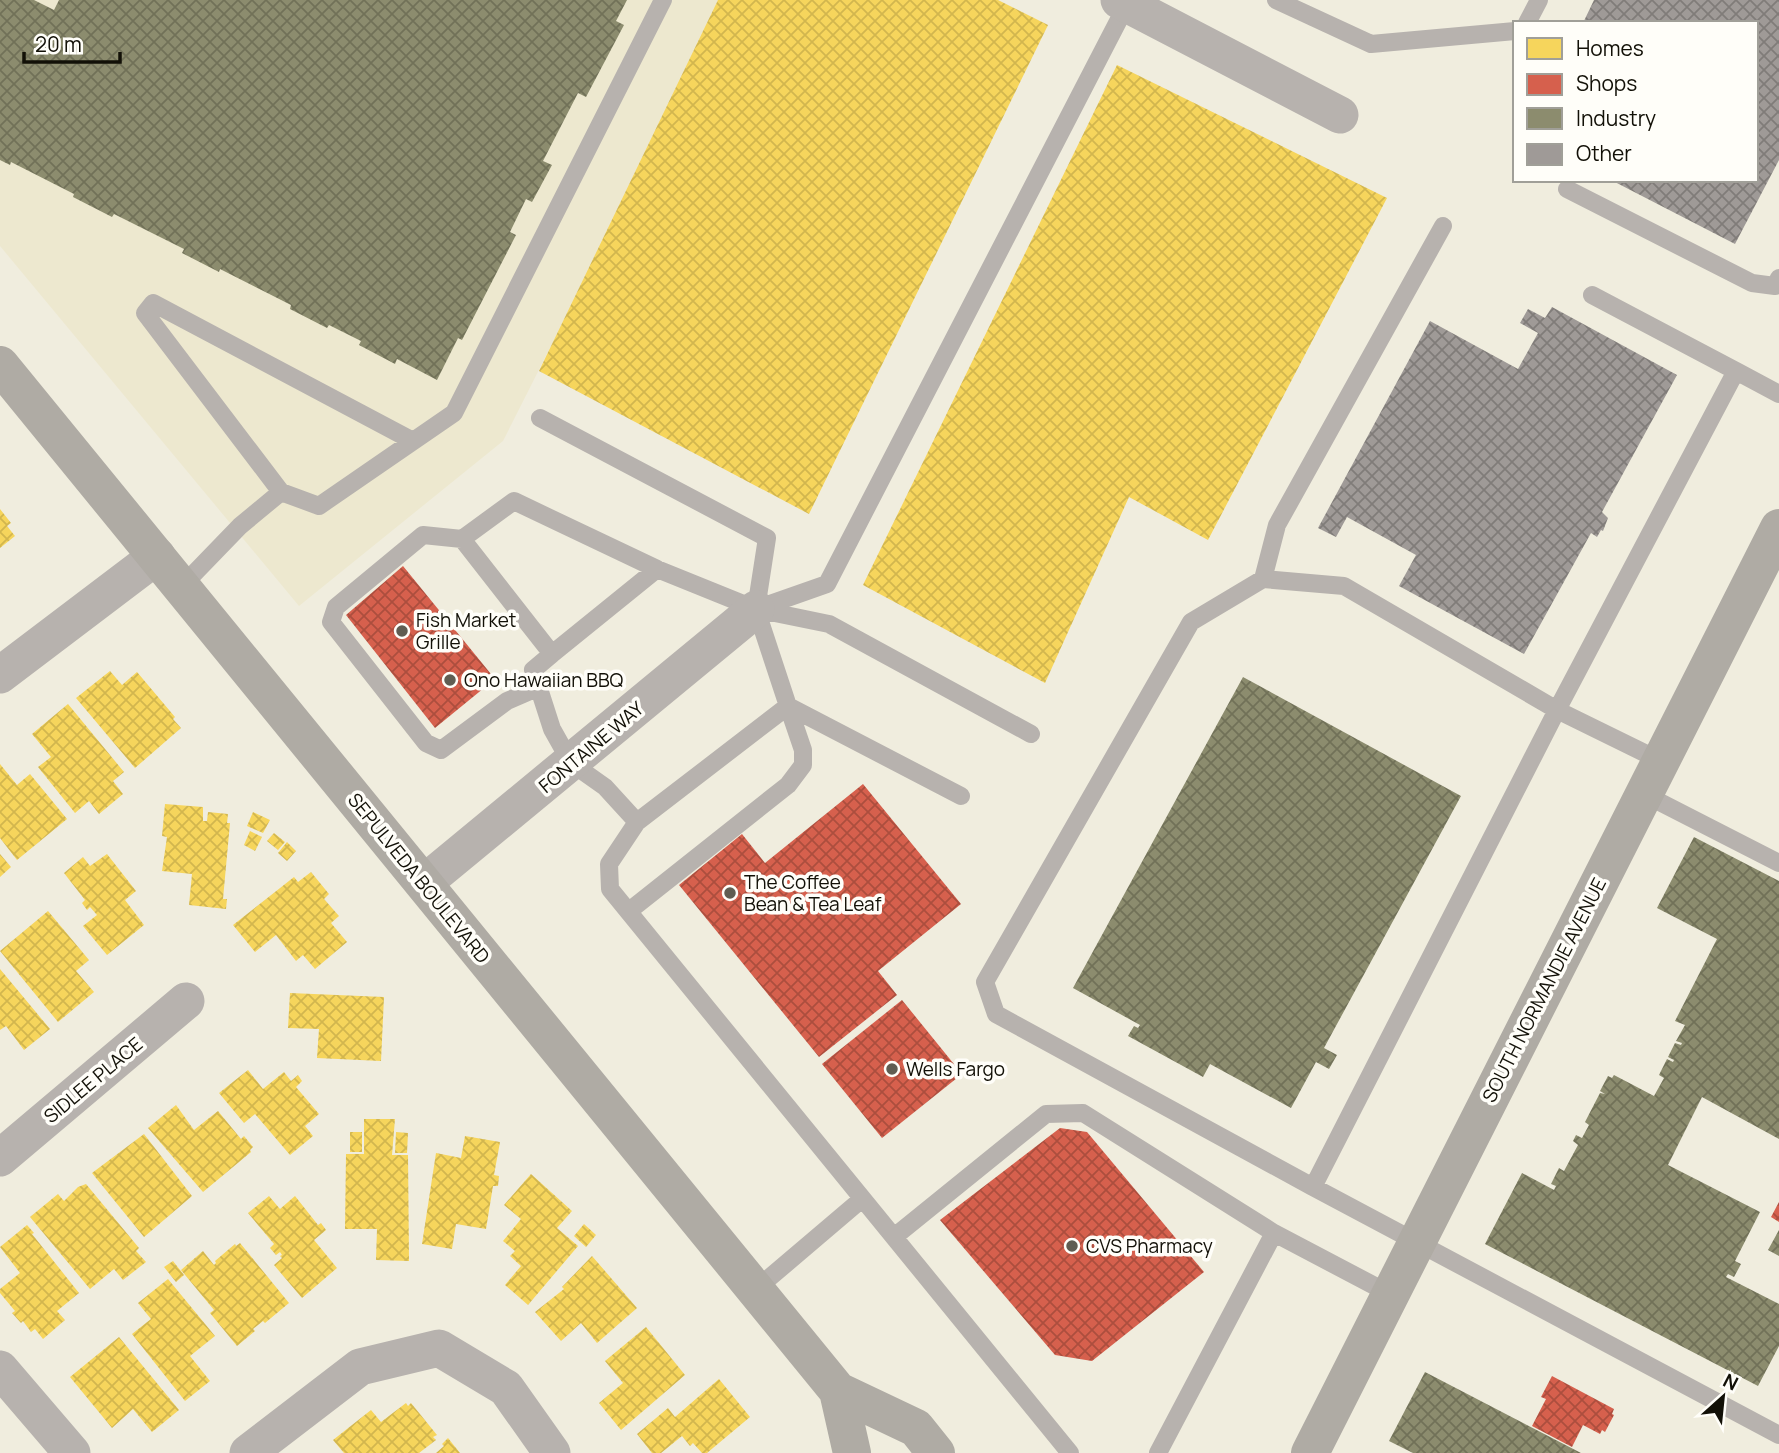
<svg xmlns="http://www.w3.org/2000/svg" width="1779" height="1453" font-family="Manrope,sans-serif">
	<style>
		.built { fill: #ede8cf }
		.homes { fill: url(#homes-cross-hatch) }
		.shops { fill: url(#shops-cross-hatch) }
		.industry { fill: url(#industry-cross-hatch) }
		.building { fill: url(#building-cross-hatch) }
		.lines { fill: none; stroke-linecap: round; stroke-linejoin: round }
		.service { stroke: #b7b2ae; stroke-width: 18 }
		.minor { stroke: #b7b2ae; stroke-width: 37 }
		.primary { stroke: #afaba4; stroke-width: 38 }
		.poi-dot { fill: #605d52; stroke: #fffef9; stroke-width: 2.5 }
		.labels { text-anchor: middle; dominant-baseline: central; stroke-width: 7; stroke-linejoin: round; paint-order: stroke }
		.poi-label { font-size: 19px; fill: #121007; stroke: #fffef9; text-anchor: start }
		.street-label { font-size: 19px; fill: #121007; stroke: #fffef9 }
	</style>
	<defs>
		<pattern id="homes-cross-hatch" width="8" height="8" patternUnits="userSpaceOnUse" patternTransform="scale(1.75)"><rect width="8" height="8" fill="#f6d55c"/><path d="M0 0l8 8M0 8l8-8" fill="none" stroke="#d2b64e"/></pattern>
		<pattern id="shops-cross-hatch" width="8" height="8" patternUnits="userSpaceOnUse" patternTransform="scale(1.75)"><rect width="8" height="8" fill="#d6604d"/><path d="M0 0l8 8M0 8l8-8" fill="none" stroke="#ac4e3e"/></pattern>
		<pattern id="industry-cross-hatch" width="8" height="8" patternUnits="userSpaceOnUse" patternTransform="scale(1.75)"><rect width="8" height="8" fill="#8c8c6e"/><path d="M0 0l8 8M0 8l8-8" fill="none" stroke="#717158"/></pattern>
		<pattern id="building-cross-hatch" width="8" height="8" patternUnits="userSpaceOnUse" patternTransform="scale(1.75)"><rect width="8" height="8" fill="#9f9a97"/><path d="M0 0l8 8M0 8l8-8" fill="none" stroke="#807c79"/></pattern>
	</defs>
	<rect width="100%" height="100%" fill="#f0edde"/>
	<path class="built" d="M 0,0 L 726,0 L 503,441 L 299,606 L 0,246 Z"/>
	<path class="homes" d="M 718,0 L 998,0 L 1048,25 L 809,514 L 539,371 Z
		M 1117,65 L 1387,198 L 1208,540 L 1129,497 L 1045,683 L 863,585 Z
		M 0,509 L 11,523 L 7,526 L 15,536 L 0,548 Z
		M 110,671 L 122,685 L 137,672 L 175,717 L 173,719 L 181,728 L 135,768 L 76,698 Z
		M 68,704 L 124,772 L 113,781 L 123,794 L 99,814 L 89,801 L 75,813 L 38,767 L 51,757 L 32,734 Z
		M 0,764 L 17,785 L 30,774 L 67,819 L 17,860 L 0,838 Z
		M 165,804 L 203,807 L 203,821 L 207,821 L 208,812 L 228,814 L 227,823 L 230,823 L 223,899 L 227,899 L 226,909 L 189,905 L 192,874 L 162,871 L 167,837 L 162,836 Z
		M 253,812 L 270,820 L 263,833 L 247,826 Z
		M 250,831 L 262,837 L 255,851 L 244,845 Z
		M 274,833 L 285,842 L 278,850 L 267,841 Z
		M 287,842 L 296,851 L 287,861 L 278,853 Z
		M 0,854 L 11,867 L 0,877 Z
		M 107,854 L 136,891 L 125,900 L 144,925 L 107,955 L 83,926 L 97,915 L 90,907 L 87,910 L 82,903 L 85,900 L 64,873 L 83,857 L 90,866 Z
		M 311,872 L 329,894 L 324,899 L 339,916 L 331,923 L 347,942 L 315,969 L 303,955 L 296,961 L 276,935 L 255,952 L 233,925 L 294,877 L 298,882 Z
		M 48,911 L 89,960 L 76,971 L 94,992 L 58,1022 L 0,951 Z
		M 0,969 L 50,1029 L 24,1050 L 6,1026 L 0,1030 Z
		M 290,993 L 384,997 L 381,1061 L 317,1058 L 319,1029 L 288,1028 Z
		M 248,1070 L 263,1089 L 284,1072 L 291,1081 L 298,1075 L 302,1081 L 296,1087 L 319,1114 L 305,1126 L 313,1136 L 290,1155 L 255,1114 L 244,1123 L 219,1093 Z
		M 176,1105 L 194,1130 L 218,1111 L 241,1139 L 244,1136 L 253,1147 L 250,1150 L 251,1152 L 203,1192 L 148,1128 Z
		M 364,1119 L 395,1119 L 392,1155 L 408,1155 L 409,1261 L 376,1260 L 377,1229 L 345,1229 L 346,1154 L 364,1154 Z
		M 350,1132 L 362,1132 L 362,1152 L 350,1152 Z
		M 396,1132 L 408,1133 L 407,1153 L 395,1153 Z
		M 144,1134 L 192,1196 L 144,1237 L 92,1173 Z
		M 465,1136 L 500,1142 L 494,1175 L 499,1176 L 498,1186 L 493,1186 L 486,1229 L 456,1224 L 452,1249 L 422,1244 L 436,1153 L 461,1158 Z
		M 531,1174 L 572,1211 L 557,1228 L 578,1246 L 528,1305 L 505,1285 L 521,1266 L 510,1256 L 515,1251 L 503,1241 L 521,1219 L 504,1205 Z
		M 86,1184 L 139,1248 L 136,1251 L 146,1262 L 123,1280 L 114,1269 L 90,1289 L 30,1217 L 58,1194 L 64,1201 L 78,1187 Z
		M 269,1196 L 280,1209 L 295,1196 L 318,1225 L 321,1223 L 326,1230 L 314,1240 L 337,1268 L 302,1298 L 274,1265 L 282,1258 L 280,1256 L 282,1255 L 280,1252 L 276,1255 L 270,1248 L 274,1244 L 248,1213 Z
		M 584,1224 L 596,1235 L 586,1247 L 574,1236 Z
		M 27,1225 L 34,1233 L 32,1234 L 79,1293 L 57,1311 L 65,1320 L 43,1339 L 35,1329 L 31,1332 L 23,1321 L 21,1323 L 12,1313 L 15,1311 L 0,1293 L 0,1289 L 20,1273 L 0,1247 Z
		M 240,1243 L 289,1303 L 265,1323 L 263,1321 L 253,1329 L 255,1331 L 237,1346 L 210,1313 L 214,1310 L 181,1270 L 203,1251 L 214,1265 L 216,1263 L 215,1261 L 235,1244 L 236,1246 Z
		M 592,1256 L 637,1308 L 597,1343 L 581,1323 L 561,1341 L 535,1312 L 564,1289 L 562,1287 Z
		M 173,1261 L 184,1275 L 176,1282 L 164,1267 Z
		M 168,1279 L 215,1336 L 190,1356 L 210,1381 L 185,1401 L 132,1334 L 151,1319 L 138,1303 Z
		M 646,1327 L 685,1375 L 621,1430 L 599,1403 L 623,1383 L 605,1361 Z
		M 119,1337 L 179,1410 L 152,1432 L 133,1409 L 112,1428 L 70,1377 Z
		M 719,1379 L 750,1417 L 707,1453 L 702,1453 L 693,1443 L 690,1446 L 682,1436 L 661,1453 L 652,1453 L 637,1434 L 668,1408 L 675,1417 Z
		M 406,1403 L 408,1406 L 411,1403 L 437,1435 L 433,1437 L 436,1440 L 419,1453 L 344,1453 L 333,1440 L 371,1410 L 381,1422 Z
		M 448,1438 L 460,1453 L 436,1453 L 444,1446 L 442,1444 Z"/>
	<path class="shops" d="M 403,566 L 495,679 L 435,728 L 346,615 Z
		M 863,784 L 961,904 L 878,971 L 897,995 L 819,1057 L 679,885 L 742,834 L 765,863 Z
		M 902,1000 L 962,1074 L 882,1138 L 822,1064 Z
		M 1060,1128 L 1087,1132 L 1204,1272 L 1092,1361 L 1055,1355 L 940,1220 Z
		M 1779,1202 L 1779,1222 L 1771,1217 Z
		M 1552,1376 L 1614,1409 L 1612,1414 L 1614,1415 L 1605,1432 L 1602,1430 L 1600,1434 L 1583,1425 L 1572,1447 L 1532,1426 L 1546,1399 L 1541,1397 Z"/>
	<path class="industry" d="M 0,0 L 34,0 L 54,10 L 59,0 L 627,0 L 616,21 L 624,25 L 586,97 L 578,93 L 543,161 L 552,165 L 532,202 L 526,199 L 510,232 L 516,235 L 462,340 L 458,338 L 437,380 L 397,359 L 395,364 L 359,345 L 361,341 L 329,325 L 327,328 L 290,309 L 291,305 L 220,269 L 219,272 L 182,253 L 184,249 L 114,214 L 112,217 L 73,197 L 74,194 L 11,162 L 10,165 L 0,160 Z
		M 1243,677 L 1461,796 L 1324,1048 L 1337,1055 L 1329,1069 L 1316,1062 L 1291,1108 L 1210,1064 L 1203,1077 L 1128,1036 L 1134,1026 L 1138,1028 L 1140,1025 L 1073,988 Z
		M 1694,837 L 1779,881 L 1779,1139 L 1702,1097 L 1668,1165 L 1760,1212 L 1735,1261 L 1741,1264 L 1734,1277 L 1728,1274 L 1726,1277 L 1779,1304 L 1779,1346 L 1758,1386 L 1485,1244 L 1522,1173 L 1554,1190 L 1556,1186 L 1551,1184 L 1559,1168 L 1564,1171 L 1578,1145 L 1573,1141 L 1576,1135 L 1582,1138 L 1589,1125 L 1585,1122 L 1600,1093 L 1605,1094 L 1600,1091 L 1608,1076 L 1612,1078 L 1614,1075 L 1654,1096 L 1664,1078 L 1659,1075 L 1667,1059 L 1673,1062 L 1674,1060 L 1668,1057 L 1675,1043 L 1681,1045 L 1682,1043 L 1676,1041 L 1685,1025 L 1675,1021 L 1717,939 L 1657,908 Z
		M 1779,1230 L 1779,1256 L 1768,1250 Z
		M 1425,1372 L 1581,1453 L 1413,1453 L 1389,1441 Z"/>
	<path class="building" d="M 1594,0 L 1779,0 L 1779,160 L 1735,244 L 1611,180 L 1756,180 L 1756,23 L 1583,23 Z
		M 1552,307 L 1677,375 L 1602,512 L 1608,518 L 1603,531 L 1601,530 L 1597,537 L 1591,533 L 1524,654 L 1399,586 L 1416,555 L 1347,517 L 1336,537 L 1318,528 L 1430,321 L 1518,369 L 1538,333 L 1520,323 L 1528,309 L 1545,318 Z"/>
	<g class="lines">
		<path class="service" d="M 1276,0 L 1371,44 L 1515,31
			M 1527,23 L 1539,0
			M 1567,189 L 1752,283 L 1775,286 L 1779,278
			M 1592,295 L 1736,371 L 1557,710 L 1661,761
			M 1736,371 L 1779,394
			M 540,418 L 767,538 L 756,609 L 788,706 L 637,822
			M 413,441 L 153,303 L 145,313 L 281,492 L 319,506 L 454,413 L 663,0
			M 462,539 L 423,535 L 336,607 L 331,622 L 426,743 L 441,750 L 507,701 L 537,688
			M 1263,579 L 1277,525 L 1443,226
			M 181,587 L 240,526 L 281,492
			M 756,609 L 827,584 L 1127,4
			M 552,654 L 657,569
			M 788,706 L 961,796
			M 1031,734 L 829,624 L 756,609 L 657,569 L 514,501 L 462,539 L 552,654 L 533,670 L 552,729 L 571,763 L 605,787 L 637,822 L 609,864 L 610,889 L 1070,1453
			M 1644,794 L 1779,863
			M 629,911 L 788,785 L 803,765 L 803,750 L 788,706
			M 1313,1187 L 996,1014 L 985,982 L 1191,622 L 1263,579 L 1344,586 L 1557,710 L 1313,1187 L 1779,1435
			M 894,1237 L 1046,1114 L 1083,1113 L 1274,1233
			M 755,1290 L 862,1199
			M 1158,1453 L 1274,1233 L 1390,1294"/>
		<path class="minor" d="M 1119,0 L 1340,115
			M 0,675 L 157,556
			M 424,883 L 756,609
			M 0,1158 L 186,1001
			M 0,1369 L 72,1453
			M 248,1453 L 360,1367 L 439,1348 L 506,1388 L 552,1453"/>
		<path class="primary" d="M 0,365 L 838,1391 L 916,1428 L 936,1453
			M 838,1391 L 852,1453
			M 1310,1453 L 1779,528"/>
	</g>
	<g class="poi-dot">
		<circle cx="402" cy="631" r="7"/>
		<circle cx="450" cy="680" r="7"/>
		<circle cx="730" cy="893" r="7"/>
		<circle cx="892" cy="1069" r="7"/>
		<circle cx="1072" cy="1246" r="7"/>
	</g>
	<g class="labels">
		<g class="poi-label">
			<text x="416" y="620">Fish Market<tspan x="416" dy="22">Grille</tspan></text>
			<text x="464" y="680">Ono Hawaiian BBQ</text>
			<text x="744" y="882">The Coffee<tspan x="744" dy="22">Bean &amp; Tea Leaf</tspan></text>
			<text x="906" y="1069">Wells Fargo</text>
			<text x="1086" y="1246">CVS Pharmacy</text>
		</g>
		<g class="street-label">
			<text transform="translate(591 747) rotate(-40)">FONTAINE WAY</text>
			<text transform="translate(419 878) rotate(51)">SEPULVEDA BOULEVARD</text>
			<text transform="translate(1544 990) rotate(-63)">SOUTH NORMANDIE AVENUE</text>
			<text transform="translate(93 1080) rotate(-40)">SIDLEE PLACE</text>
		</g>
	</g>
	<rect x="1513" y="21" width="245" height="161" fill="#fffef9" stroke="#a09f98" stroke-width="2"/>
	<rect x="1527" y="38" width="35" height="21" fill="#f6d55c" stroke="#a09f98" stroke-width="2"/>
	<text x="1576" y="56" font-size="21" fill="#121007">Homes</text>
	<rect x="1527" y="74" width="35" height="21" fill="#d6604d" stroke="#a09f98" stroke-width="2"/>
	<text x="1576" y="91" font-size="21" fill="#121007">Shops</text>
	<rect x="1527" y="108" width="35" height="21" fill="#8c8c6e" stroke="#a09f98" stroke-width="2"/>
	<text x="1576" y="126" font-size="21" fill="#121007">Industry</text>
	<rect x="1527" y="144" width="35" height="21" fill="#9f9a97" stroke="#a09f98" stroke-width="2"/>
	<text x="1576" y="161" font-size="21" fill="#121007">Other</text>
	<g transform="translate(1723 1397) rotate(27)" stroke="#fffef9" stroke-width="5" paint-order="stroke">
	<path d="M0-5L12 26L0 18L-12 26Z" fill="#121007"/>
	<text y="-10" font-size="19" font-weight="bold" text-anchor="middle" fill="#121007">N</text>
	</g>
	<path d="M24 52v10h96v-10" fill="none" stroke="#121007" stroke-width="3.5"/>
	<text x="35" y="52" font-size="21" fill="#121007" stroke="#fffef9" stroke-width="5" paint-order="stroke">20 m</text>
</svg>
